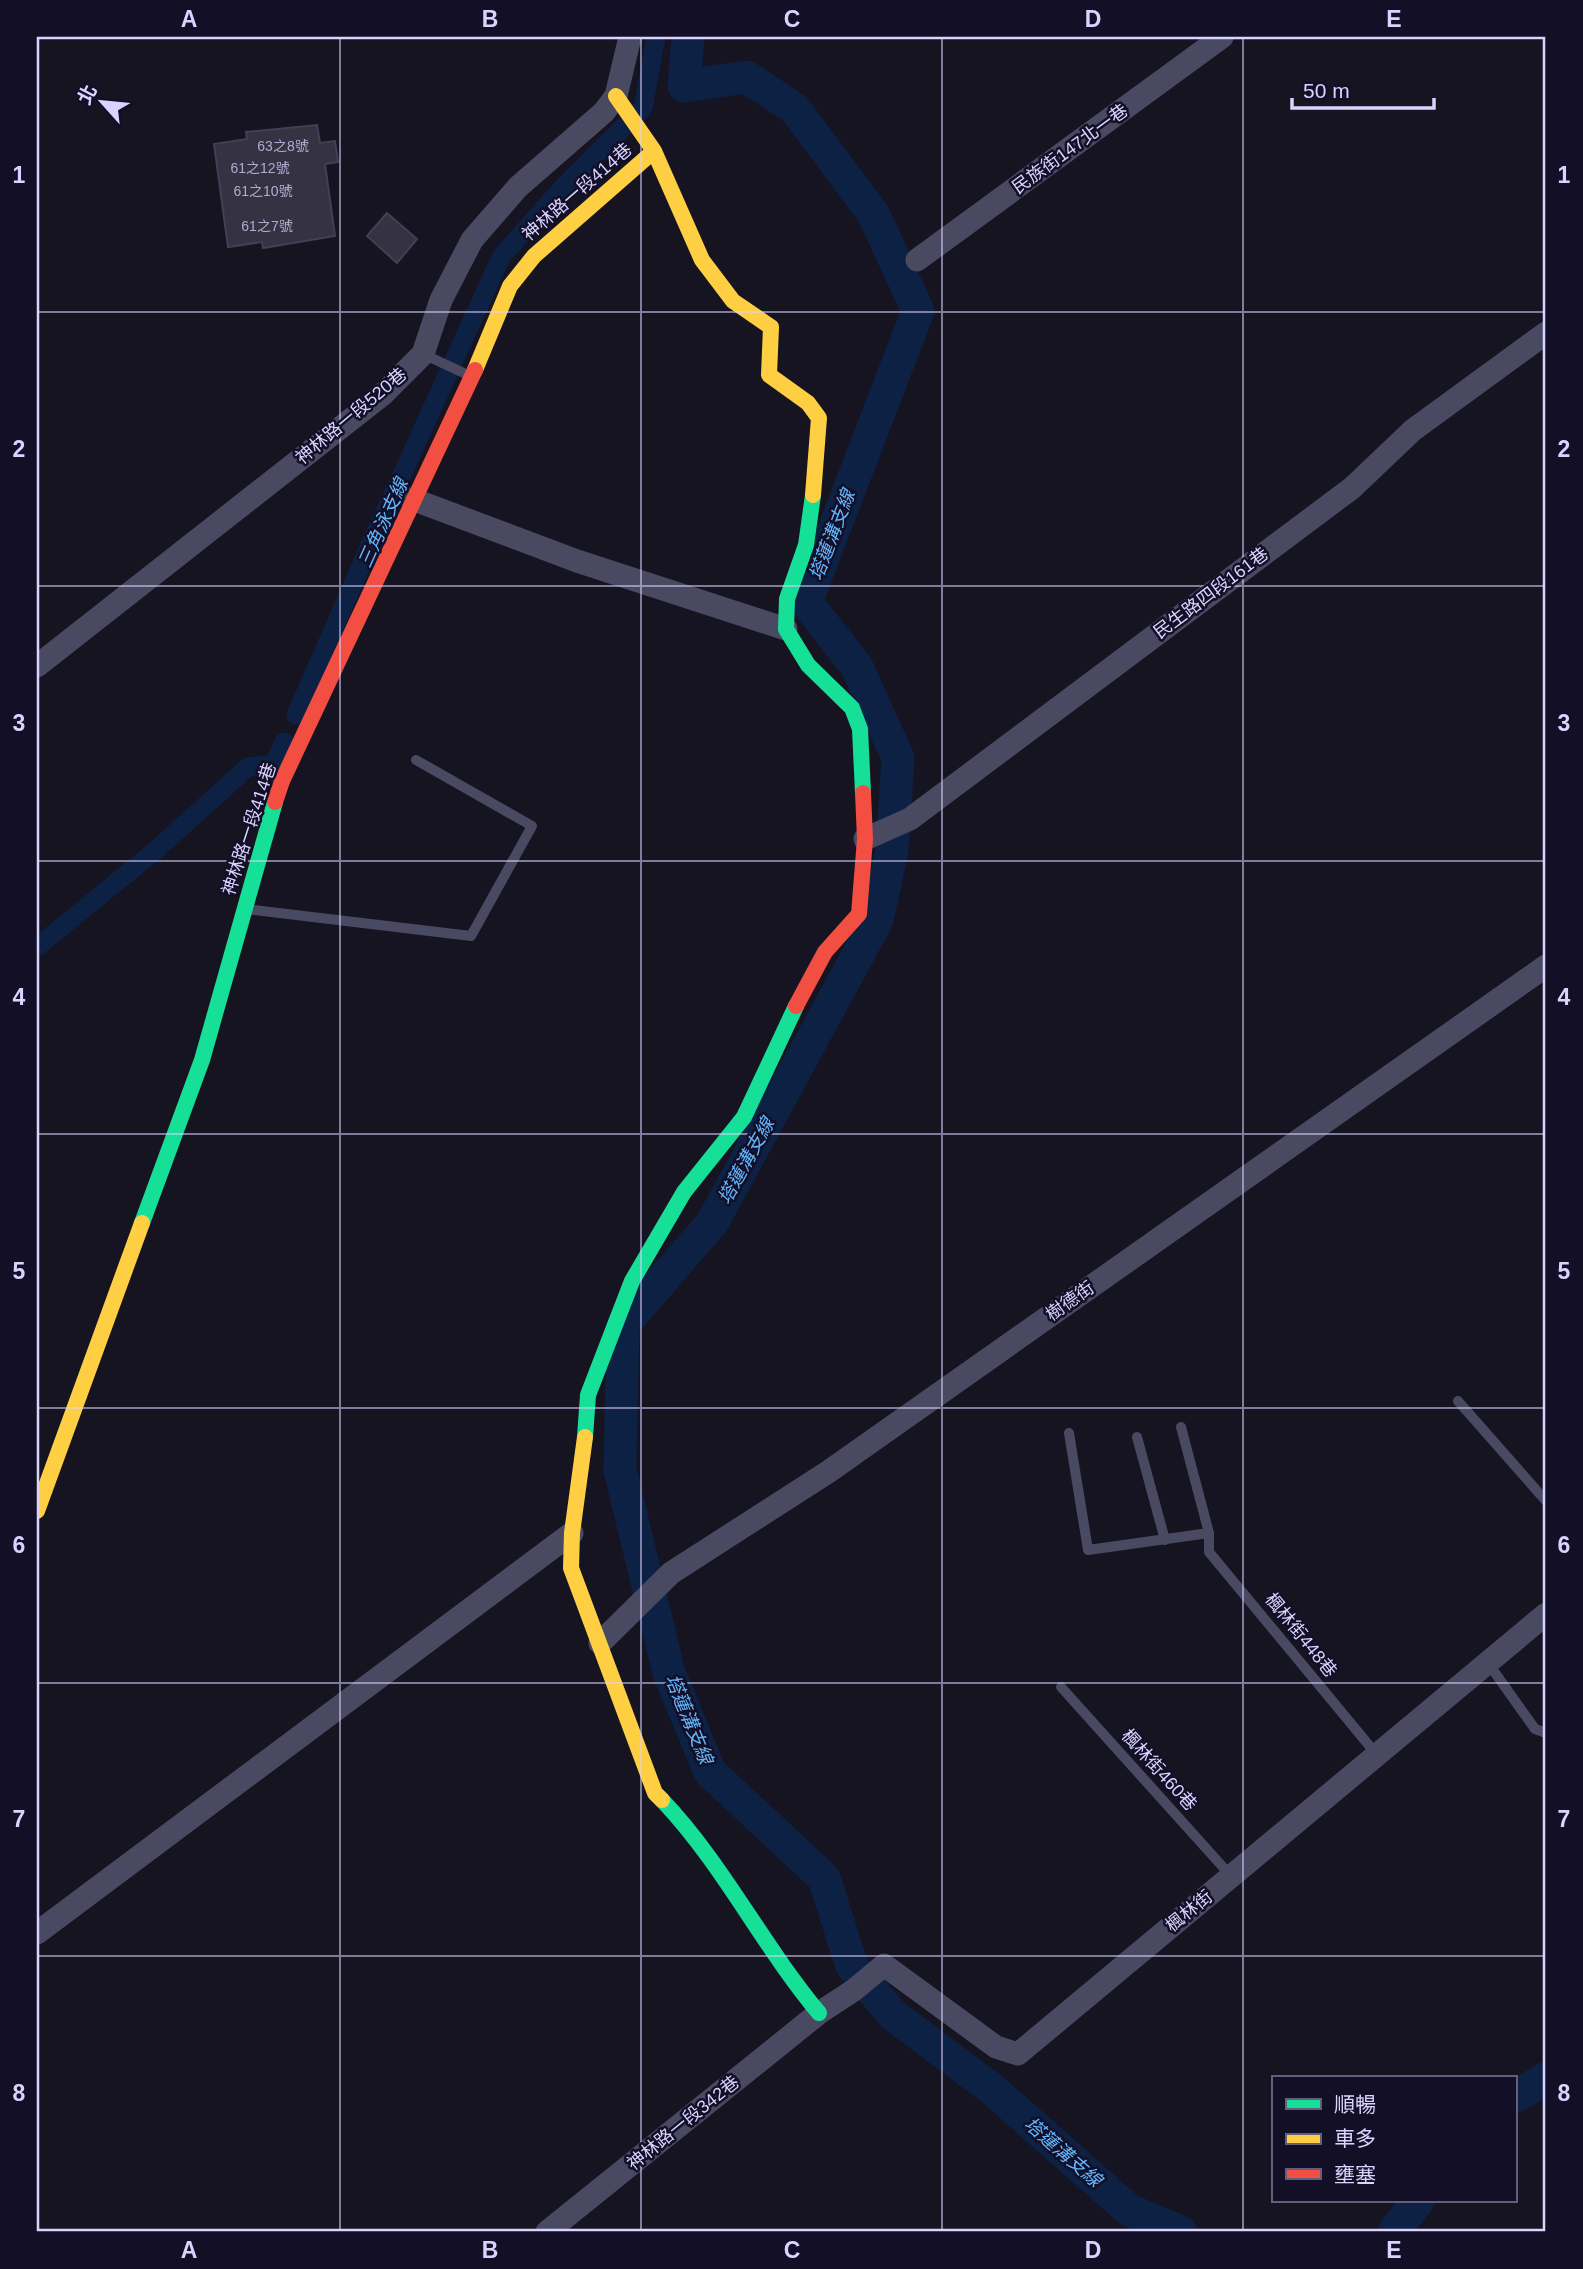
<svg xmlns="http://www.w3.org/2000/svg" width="1583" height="2269" font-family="Helvetica,'Noto Sans TC',sans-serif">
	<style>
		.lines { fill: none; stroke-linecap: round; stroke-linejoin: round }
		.canal { stroke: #0d2144; stroke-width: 19 }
		.river { stroke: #0d2144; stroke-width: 33 }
		.building { fill: #343243; stroke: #433f54; stroke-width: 2 }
		.lane { stroke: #4a4962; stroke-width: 10 }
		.street { stroke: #4a4962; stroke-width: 23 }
		.fast { stroke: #16e098; stroke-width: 16 }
		.slow { stroke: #ffcf43; stroke-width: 16 }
		.jam { stroke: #f24e42; stroke-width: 16 }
		.grid { fill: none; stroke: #d9d4ff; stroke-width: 2; stroke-opacity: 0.55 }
		.labels { text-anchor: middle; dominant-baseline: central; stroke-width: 5; stroke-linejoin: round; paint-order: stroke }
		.number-label { font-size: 14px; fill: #b0acd0 }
		.street-label { font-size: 18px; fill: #d9d4ff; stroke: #130f26 }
		.water-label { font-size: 19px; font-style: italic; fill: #62b6ff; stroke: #130f26 }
		.neatline { fill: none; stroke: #d9d4ff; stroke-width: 2.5 }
		.grid-label { font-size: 23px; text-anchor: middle; font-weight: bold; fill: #d9d4ff }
	</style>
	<rect width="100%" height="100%" fill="#161421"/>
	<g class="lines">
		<path class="canal" d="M 296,715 L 370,545 L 501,257 L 563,187 L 643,108 L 656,37
			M 37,947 L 156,850 L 248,767 L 274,764 L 284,742"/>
		<path class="river" d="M 688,37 L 684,86 L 747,77 L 795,109 L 874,215 L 918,311 L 806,602 L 857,667 L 898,758 L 892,851 L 877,920 L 712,1223 L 623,1325 L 620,1470 L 669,1673 L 710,1772 L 824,1878 L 852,1966 L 893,2015 L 992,2089 L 1129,2210 L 1181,2232
			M 1515,2097 L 1546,2078
			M 1394,2232 L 1418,2201"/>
	</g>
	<path class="building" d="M 317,125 L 320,143 L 335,141 L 338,162 L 325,164 L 335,236 L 263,248 L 262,242 L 228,247 L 214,144 L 247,139 L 246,132 Z
		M 387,213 L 417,239 L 397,263 L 367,236 Z"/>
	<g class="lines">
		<path class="lane" d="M 423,354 L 468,375
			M 245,909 L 471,936 L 532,826 L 416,760
			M 1458,1401 L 1546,1501
			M 1181,1427 L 1209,1533 L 1209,1552 L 1377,1755
			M 1069,1433 L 1088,1550 L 1209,1533
			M 1137,1437 L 1165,1540
			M 1488,1663 L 1535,1729 L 1546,1733
			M 1061,1687 L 1231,1876"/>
		<path class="street" d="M 917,260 L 1222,37
			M 412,499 L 577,561 L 786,629
			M 37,666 L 382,395 L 423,354 L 441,300 L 472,240 L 518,187 L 604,112 L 616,96 L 630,37
			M 865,839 L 910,819 L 1352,488 L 1413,430 L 1546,333
			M 600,1643 L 671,1573 L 828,1472 L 1546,966
			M 37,1933 L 572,1533
			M 547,2232 L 819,2013 L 854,1990 L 884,1965 L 996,2047 L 1018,2054 L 1546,1614"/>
		<path class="fast" d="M 813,495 L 806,545 L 787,599 L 786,629 L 808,665 L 852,708 L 860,729 L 863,793
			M 142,1223 L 202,1060 L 275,802
			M 585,1437 L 588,1395 L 632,1281 L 684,1192 L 744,1117 L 796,1006
			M 662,1800 C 723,1864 762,1945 819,2013"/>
		<path class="slow" d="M 616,96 L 654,151 L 702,260 L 733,301 L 771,327 L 769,375 L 808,403 L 819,418 L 813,495
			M 475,370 L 510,286 L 534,256 L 654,151
			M 585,1437 L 572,1533 L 571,1568 L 655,1793 L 662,1800
			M 37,1511 L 142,1223"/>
		<path class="jam" d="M 275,802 L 282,781 L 475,370
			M 796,1006 L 825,952 L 859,914 L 865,839 L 863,793"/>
	</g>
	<path class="grid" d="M 340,37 L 340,2232M 641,37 L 641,2232M 942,37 L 942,2232M 1243,37 L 1243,2232M 37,312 L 1546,312M 37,586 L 1546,586M 37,861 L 1546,861M 37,1134 L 1546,1134M 37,1408 L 1546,1408M 37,1683 L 1546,1683M 37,1956 L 1546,1956"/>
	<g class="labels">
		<g class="number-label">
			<text x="283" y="146">63之8號</text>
			<text x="260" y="168">61之12號</text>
			<text x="263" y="191">61之10號</text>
			<text x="267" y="226">61之7號</text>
		</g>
		<g class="street-label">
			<text transform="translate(1070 149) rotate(-36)">民族街147北一巷</text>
			<text transform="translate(577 192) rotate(-41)">神林路一段414巷</text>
			<text transform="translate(351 416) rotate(-40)">神林路一段520巷</text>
			<text transform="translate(1211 593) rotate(-37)">民生路四段161巷</text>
			<text transform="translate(249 829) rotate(-72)">神林路一段414巷</text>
			<text transform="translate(1070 1301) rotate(-35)">樹德街</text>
			<text transform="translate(1301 1635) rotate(51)">楓林街448巷</text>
			<text transform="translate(1159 1770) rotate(48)">楓林街460巷</text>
			<text transform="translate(1189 1911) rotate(-39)">楓林街</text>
			<text transform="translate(683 2123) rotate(-39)">神林路一段342巷</text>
		</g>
		<g class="water-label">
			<text transform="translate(383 523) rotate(-66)">三角泳支線</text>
			<text transform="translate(832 535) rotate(-69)">塔蓮溝支線</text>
			<text transform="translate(746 1161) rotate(-61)">塔蓮溝支線</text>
			<text transform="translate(689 1719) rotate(68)">塔蓮溝支線</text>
			<text transform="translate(1063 2152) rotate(41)">塔蓮溝支線</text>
		</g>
	</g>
	<rect width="1583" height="2269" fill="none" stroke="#130f26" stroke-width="77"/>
	<rect x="1272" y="2076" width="245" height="126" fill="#130f26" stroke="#625e7d" stroke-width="2"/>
	<rect x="1286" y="2099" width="35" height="10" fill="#16e098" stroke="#625e7d" stroke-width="2"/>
	<text x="1334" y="2112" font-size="21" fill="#d9d4ff">順暢</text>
	<rect x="1286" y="2134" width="35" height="10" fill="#ffcf43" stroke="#625e7d" stroke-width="2"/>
	<text x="1334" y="2146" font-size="21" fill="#d9d4ff">車多</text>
	<rect x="1286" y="2169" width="35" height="10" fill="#f24e42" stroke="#625e7d" stroke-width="2"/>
	<text x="1334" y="2182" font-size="21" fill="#d9d4ff">壅塞</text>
	<g transform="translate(102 102) rotate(297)" stroke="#130f26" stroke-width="5" paint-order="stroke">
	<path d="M0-5L12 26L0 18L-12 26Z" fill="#d9d4ff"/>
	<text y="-10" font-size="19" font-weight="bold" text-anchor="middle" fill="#d9d4ff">北</text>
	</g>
	<path d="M1292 98v10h142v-10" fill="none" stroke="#d9d4ff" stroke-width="3.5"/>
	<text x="1303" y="98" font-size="21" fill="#d9d4ff" stroke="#130f26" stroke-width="5" paint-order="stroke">50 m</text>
	<rect x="38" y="38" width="1506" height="2192" class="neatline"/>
	<g class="grid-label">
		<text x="189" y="27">A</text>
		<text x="490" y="27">B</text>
		<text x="792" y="27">C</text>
		<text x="1093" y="27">D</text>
		<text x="1394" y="27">E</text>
		<text x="19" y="183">1</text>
		<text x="1564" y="183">1</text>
		<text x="19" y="457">2</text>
		<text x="1564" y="457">2</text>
		<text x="19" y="731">3</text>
		<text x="1564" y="731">3</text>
		<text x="19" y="1005">4</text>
		<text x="1564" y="1005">4</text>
		<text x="19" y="1279">5</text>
		<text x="1564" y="1279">5</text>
		<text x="19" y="1553">6</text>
		<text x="1564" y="1553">6</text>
		<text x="19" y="1827">7</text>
		<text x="1564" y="1827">7</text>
		<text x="19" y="2101">8</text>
		<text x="1564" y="2101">8</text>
		<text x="189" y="2258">A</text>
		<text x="490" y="2258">B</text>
		<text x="792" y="2258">C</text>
		<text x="1093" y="2258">D</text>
		<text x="1394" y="2258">E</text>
	</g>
</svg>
